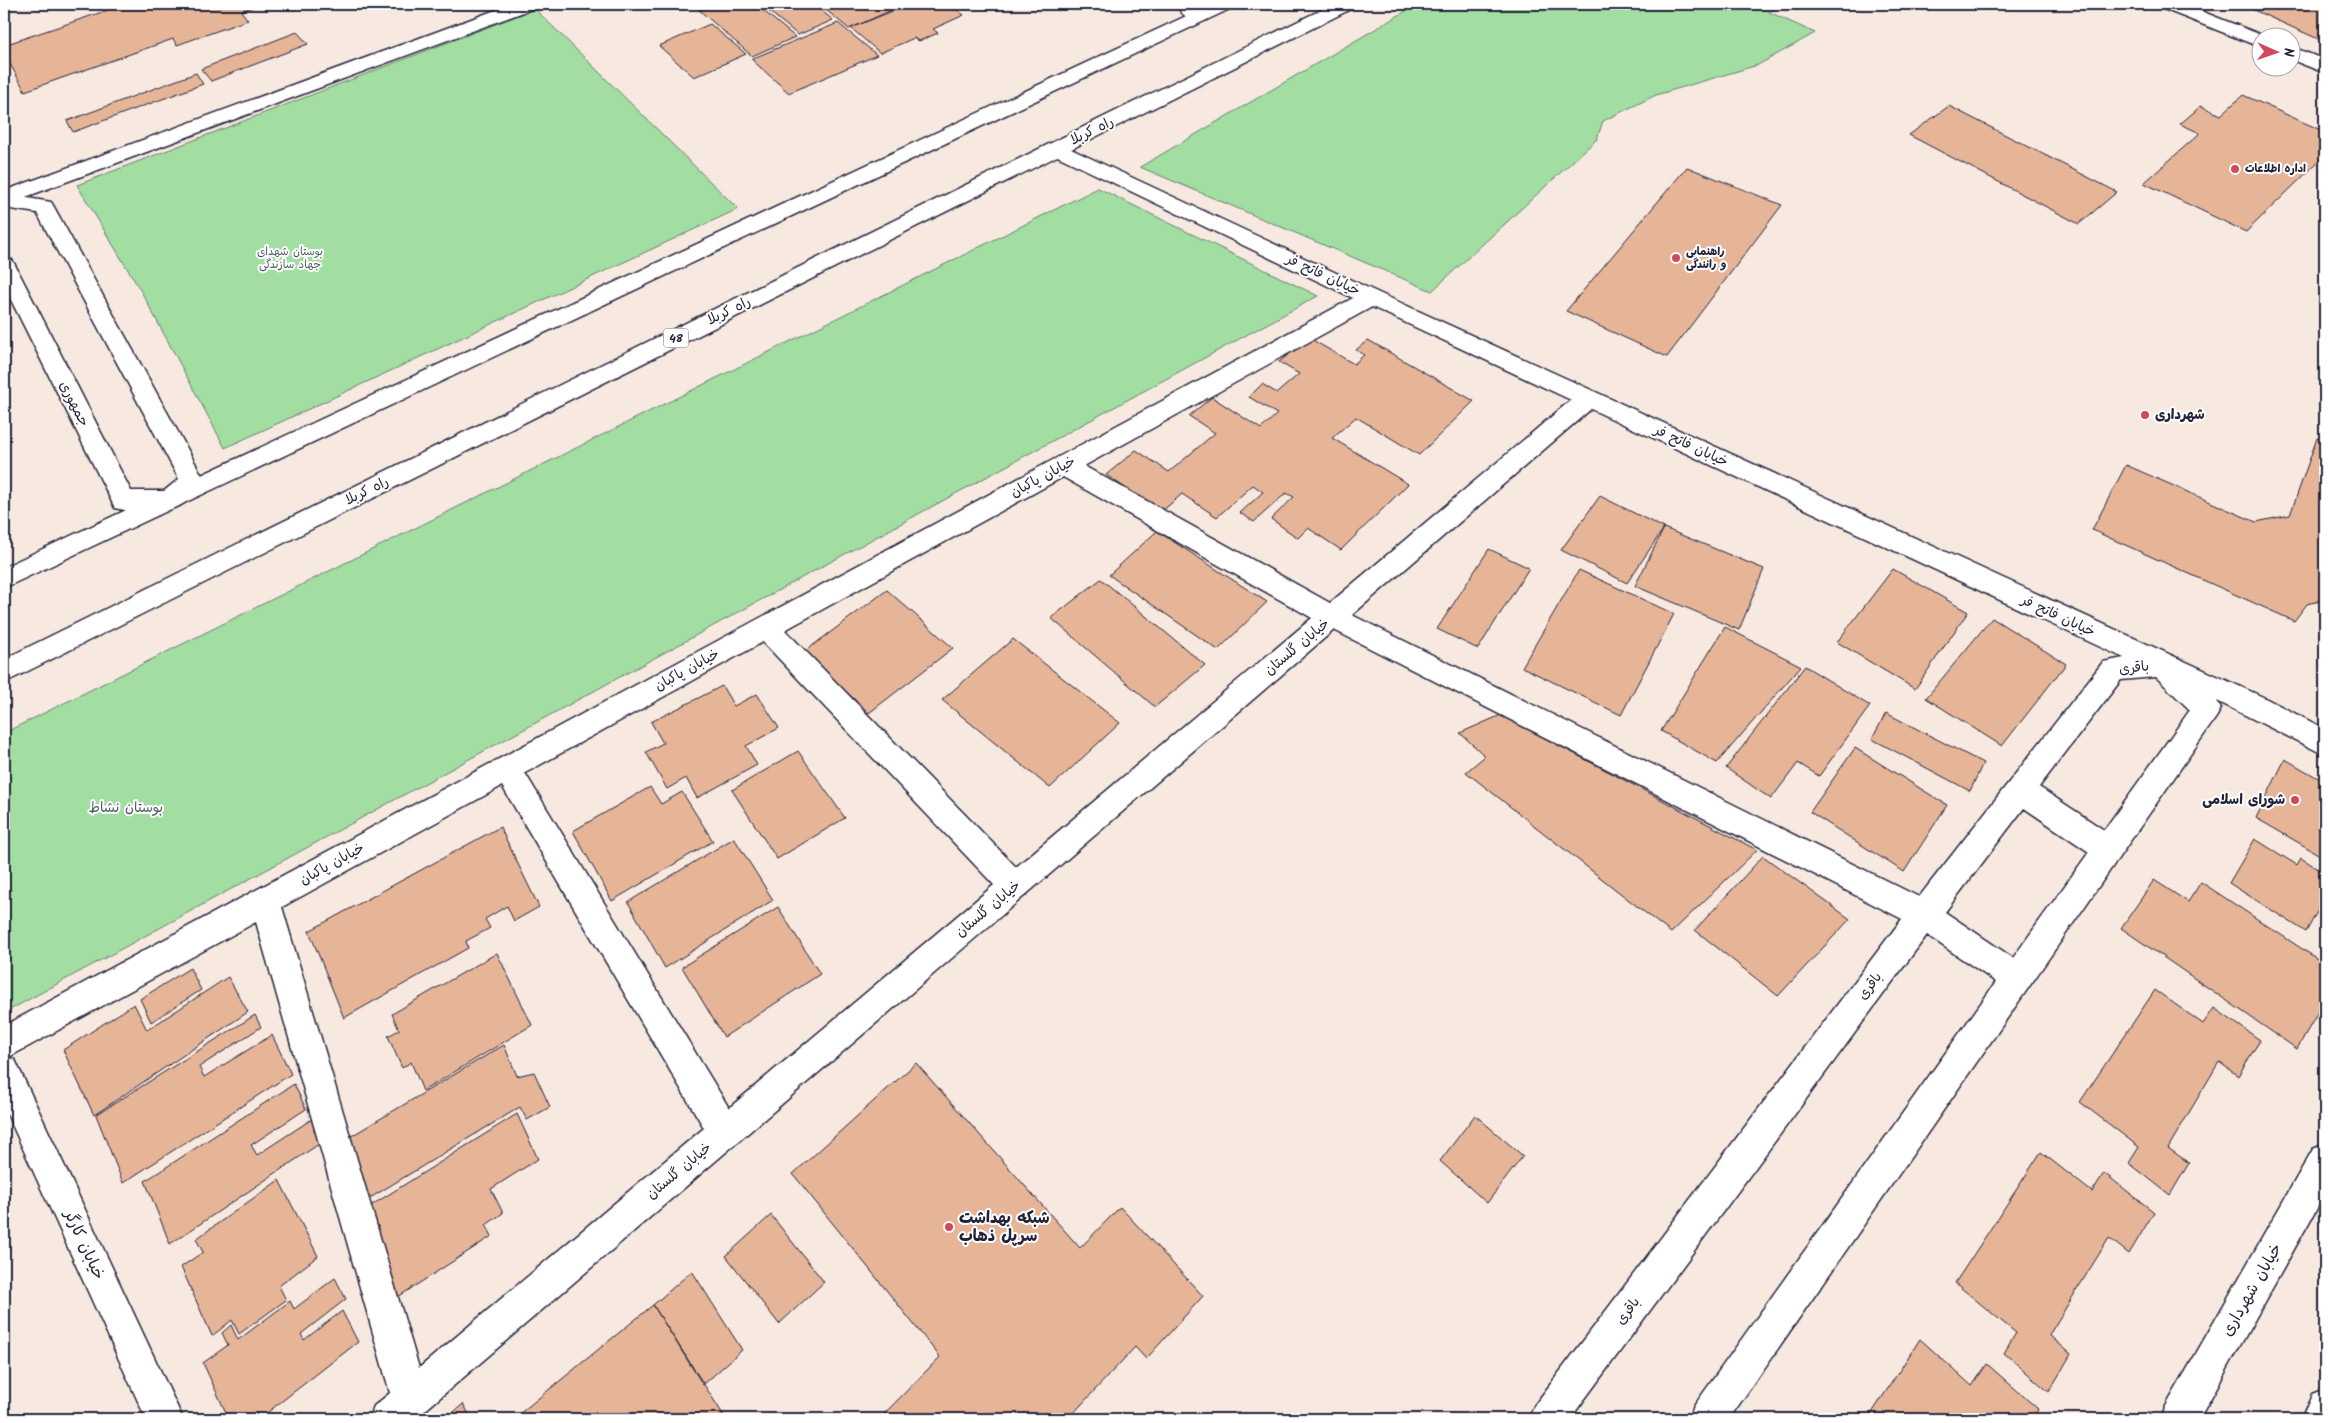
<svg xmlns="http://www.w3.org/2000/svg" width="2329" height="1423" font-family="Kalam,'Playpen Sans Arabic',sans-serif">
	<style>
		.green { fill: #a2dda2; stroke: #62806e }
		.building { fill: #e6b597; stroke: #22223b }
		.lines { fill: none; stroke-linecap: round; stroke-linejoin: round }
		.minor-casing { stroke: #22223b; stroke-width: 3 }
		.tertiary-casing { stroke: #22223b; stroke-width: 3 }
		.primary-casing { stroke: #22223b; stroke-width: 3 }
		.minor { fill: #fff; fill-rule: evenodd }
		.tertiary { fill: #fff; fill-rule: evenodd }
		.primary { fill: #fff; fill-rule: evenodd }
		.poi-dot { fill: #d1495b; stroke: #fff; stroke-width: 2 }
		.labels { text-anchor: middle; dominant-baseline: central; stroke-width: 4; stroke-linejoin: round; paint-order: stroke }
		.far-poi-label { font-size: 11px; font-weight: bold; fill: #22223b; stroke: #fff; text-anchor: start }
		.far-park-label { font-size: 11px; fill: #485a5a; stroke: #fff }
		.shield { fill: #fff; stroke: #646476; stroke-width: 1 }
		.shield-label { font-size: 12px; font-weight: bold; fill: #22223b }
		.street-label { font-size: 14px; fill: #22223b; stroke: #fff }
		.poi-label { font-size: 14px; font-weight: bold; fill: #22223b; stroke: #fff; text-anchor: start }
		.park-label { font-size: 14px; fill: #485a5a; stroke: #fff }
		.near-poi-label { font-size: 16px; font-weight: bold; fill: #22223b; stroke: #fff; text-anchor: start }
		.near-street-label { font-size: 16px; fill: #22223b; stroke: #fff }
	</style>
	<rect width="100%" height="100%" fill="#f8e9e0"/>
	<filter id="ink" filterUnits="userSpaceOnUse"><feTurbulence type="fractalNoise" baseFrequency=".02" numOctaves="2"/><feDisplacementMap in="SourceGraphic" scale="10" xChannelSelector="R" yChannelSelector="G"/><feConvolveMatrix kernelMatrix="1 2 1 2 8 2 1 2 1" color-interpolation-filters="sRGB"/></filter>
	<g filter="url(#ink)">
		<path class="green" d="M 1418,4 L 1784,4 L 1769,12 L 1815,33 L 1758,65 L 1656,95 L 1603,121 L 1597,139 L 1432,291 L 1140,167 Z
			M 535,9 L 738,209 L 225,448 L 142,293 L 77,185 Z
			M 1098,188 L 1318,296 L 4,1013 L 4,733 Z"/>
		<path class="building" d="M 126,4 L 262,4 L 241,11 L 248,20 L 177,45 L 173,39 L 25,91 L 4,53 L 4,45 Z
			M 714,4 L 755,4 L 795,37 L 752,56 L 699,10 Z
			M 760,4 L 813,4 L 833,20 L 798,35 Z
			M 819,4 L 887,4 L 894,9 L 849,29 Z
			M 888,4 L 949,4 L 964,15 L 933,29 L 938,33 L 919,41 L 914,38 L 880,53 L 851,28 L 895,10 Z
			M 2255,4 L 2325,4 L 2325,42 L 2249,8 Z
			M 838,23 L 877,55 L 789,93 L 751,59 Z
			M 710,24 L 746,54 L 694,77 L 659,46 Z
			M 297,32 L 308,44 L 211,81 L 201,69 Z
			M 196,73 L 203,84 L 73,132 L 67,121 Z
			M 2243,95 L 2325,132 L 2325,155 L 2246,232 L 2144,183 L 2200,133 L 2180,124 L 2201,106 L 2221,115 Z
			M 1949,106 L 2117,192 L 2079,224 L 1909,135 Z
			M 1687,167 L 1782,205 L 1667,357 L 1566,311 Z
			M 1309,338 L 1354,364 L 1364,355 L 1356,350 L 1368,340 L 1474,401 L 1419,455 L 1356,417 L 1332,438 L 1408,484 L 1341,550 L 1308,528 L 1298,538 L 1271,519 L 1294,497 L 1286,493 L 1254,522 L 1240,513 L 1263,492 L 1253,485 L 1217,517 L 1182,494 L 1161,512 L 1106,475 L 1136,450 L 1169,472 L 1215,433 L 1189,416 L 1212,397 L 1261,429 L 1277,414 L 1249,397 L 1262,384 L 1277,393 L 1299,374 L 1279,362 Z
			M 2317,438 L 2325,441 L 2325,600 L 2307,604 L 2294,621 L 2092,530 L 2126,465 L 2256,522 L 2290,515 Z
			M 1600,496 L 1664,528 L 1627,583 L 1561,550 Z
			M 1664,528 L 1764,569 L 1739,630 L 1635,586 Z
			M 1157,531 L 1267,602 L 1218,650 L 1109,575 Z
			M 1489,549 L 1529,568 L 1478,649 L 1437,629 Z
			M 1893,569 L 1968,612 L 1915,689 L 1837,642 Z
			M 1579,570 L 1674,614 L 1621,715 L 1522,667 Z
			M 1101,579 L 1205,665 L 1155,707 L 1051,618 Z
			M 887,590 L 953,648 L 869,713 L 804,652 Z
			M 1992,618 L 2066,664 L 2002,746 L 1926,698 Z
			M 1725,627 L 1801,666 L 1717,763 L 1661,731 Z
			M 1013,639 L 1120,723 L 1050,788 L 942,700 Z
			M 1805,666 L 1870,706 L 1819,776 L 1798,763 L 1771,799 L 1726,768 Z
			M 722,686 L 734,706 L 757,694 L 779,728 L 746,746 L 757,765 L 697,798 L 686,778 L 667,789 L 646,752 L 663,743 L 651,722 Z
			M 1886,713 L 1983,763 L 1970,791 L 1872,739 Z
			M 1501,715 L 1757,850 L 1671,933 L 1466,772 L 1485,756 L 1460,733 Z
			M 1855,748 L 1947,805 L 1904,872 L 1810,812 Z
			M 798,751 L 845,818 L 777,859 L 732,790 Z
			M 2285,759 L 2325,782 L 2325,858 L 2256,818 Z
			M 650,787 L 661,804 L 682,792 L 713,841 L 612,901 L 573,831 Z
			M 500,827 L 539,907 L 514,921 L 507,906 L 485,919 L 490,928 L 466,941 L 468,948 L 344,1018 L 309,931 Z
			M 734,838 L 773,900 L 665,968 L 628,902 Z
			M 2255,839 L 2297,865 L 2301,858 L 2325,873 L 2325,904 L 2322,903 L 2306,932 L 2229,883 Z
			M 1763,856 L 1850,919 L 1778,996 L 1695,930 Z
			M 2154,880 L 2188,902 L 2201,882 L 2325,964 L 2325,1000 L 2297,1049 L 2121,928 Z
			M 778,907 L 820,974 L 724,1037 L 682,967 Z
			M 497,953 L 532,1025 L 423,1091 L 411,1062 L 402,1068 L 388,1036 L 399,1030 L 392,1014 Z
			M 190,968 L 201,990 L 151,1022 L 140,999 Z
			M 228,977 L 248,1012 L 94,1115 L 63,1050 L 134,1004 L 147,1030 Z
			M 2155,990 L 2203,1024 L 2214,1008 L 2260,1040 L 2238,1076 L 2219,1062 L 2168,1148 L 2189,1163 L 2170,1195 L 2129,1163 L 2139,1147 L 2080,1102 Z
			M 255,1015 L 261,1027 L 199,1067 L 204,1077 L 272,1035 L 291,1074 L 123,1183 L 96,1115 Z
			M 504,1045 L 517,1076 L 534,1072 L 550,1107 L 527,1120 L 520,1107 L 365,1201 L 343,1141 Z
			M 916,1063 L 1080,1248 L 1120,1207 L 1203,1296 L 1146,1359 L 1135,1347 L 1068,1419 L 879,1419 L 940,1357 L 793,1174 Z
			M 294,1084 L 306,1109 L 251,1145 L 257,1155 L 312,1119 L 322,1142 L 170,1244 L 145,1181 Z
			M 517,1114 L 538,1159 L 491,1189 L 503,1213 L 486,1225 L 492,1236 L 398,1297 L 364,1210 Z
			M 1475,1115 L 1523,1156 L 1487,1203 L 1440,1161 Z
			M 2041,1152 L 2092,1192 L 2104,1173 L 2154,1212 L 2129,1254 L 2109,1238 L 2049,1335 L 2071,1354 L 2049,1392 L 2004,1353 L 2016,1333 L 1955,1283 Z
			M 279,1180 L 318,1256 L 279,1286 L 286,1300 L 239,1334 L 232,1320 L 212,1336 L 181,1267 L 203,1252 L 196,1239 Z
			M 771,1215 L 824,1282 L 779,1324 L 726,1256 Z
			M 692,1271 L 742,1350 L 703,1385 L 653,1305 Z
			M 335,1278 L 346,1299 L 301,1334 L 304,1340 L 342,1311 L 358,1342 L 259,1419 L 229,1419 L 203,1363 L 228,1345 L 222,1333 L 231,1325 L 238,1340 L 290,1301 L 294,1309 Z
			M 653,1305 L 726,1419 L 513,1419 Z
			M 1920,1339 L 1972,1386 L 1987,1364 L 2038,1409 L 2033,1419 L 1868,1419 Z
			M 463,1404 L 472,1419 L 446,1419 Z"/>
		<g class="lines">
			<g class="minor-casing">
				<path id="minor" d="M 512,4 L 537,4 L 534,8 L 4,205 L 4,191 Z
					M 1175,4 L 1194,4 L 1206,17 L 1203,21 C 1190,24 1182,14 1175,4 Z
					M 1056,142 L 1379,293 L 2263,697 L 2325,729 L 2325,755 L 2217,701 L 2221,708 L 2217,716 L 1729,1419 L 1689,1419 L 1694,1406 L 1996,982 L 1927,935 L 1570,1419 L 1529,1419 L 1534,1406 L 1902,919 L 1334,630 L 415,1419 L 369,1419 L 374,1406 L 390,1393 L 256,922 L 9,1057 L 15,1060 L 183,1419 L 146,1419 L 4,1107 L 4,1026 L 1353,298 L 1049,152 L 1046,148 L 1049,144 ZM 1372,307 L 1571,400 L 1330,603 L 1084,466 ZM 1591,409 L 2124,658 L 2103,662 L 1919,897 L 1352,615 ZM 1063,477 L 1312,618 L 1016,867 L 785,630 ZM 763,642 L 994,885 L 729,1108 L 525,773 ZM 2156,677 L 2190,710 L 2104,830 L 2039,787 L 2121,680 ZM 502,786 L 704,1128 L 419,1368 L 282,907 ZM 2024,808 L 2089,852 L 2013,958 L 1945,912 Z
					M 2325,1144 L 2325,1194 L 2199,1419 L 2161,1419 L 2166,1406 L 2313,1149 Z
					M 2325,1389 L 2325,1419 L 2301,1419 L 2312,1394 Z"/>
			</g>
			<g class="tertiary-casing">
				<path id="tertiary" d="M 2158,4 L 2183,4 L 2269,38 L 2262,38 L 2262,46 L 2255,45 L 2161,8 Z
					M 2292,47 L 2325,60 L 2325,73 L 2292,60 Z
					M 4,194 L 51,202 L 54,207 L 205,481 C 200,490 187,503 177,507 C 164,513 128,512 115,508 L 4,286 L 4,258 L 12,260 L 15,265 L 131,491 L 164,491 L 179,479 L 37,213 L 4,208 Z"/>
			</g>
			<g class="primary-casing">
				<path id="primary" d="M 1212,4 L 1235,4 L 1232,8 L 4,588 L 4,567 Z
					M 1333,4 L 1356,4 L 1353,8 L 4,683 L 4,659 Z"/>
			</g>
			<use href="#minor" class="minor"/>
			<use href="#tertiary" class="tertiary"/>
			<use href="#primary" class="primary"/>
		</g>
	</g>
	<g class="poi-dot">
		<circle cx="2235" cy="169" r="5"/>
		<circle cx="1676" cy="258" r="5"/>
		<circle cx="2145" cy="415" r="5"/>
		<circle cx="2295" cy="800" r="5"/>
		<circle cx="949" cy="1227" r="5"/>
	</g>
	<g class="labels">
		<g class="far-poi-label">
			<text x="2245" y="169">اداره اطلاعات</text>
			<text x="1686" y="252">راهنمایی<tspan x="1686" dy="13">و رانندگی</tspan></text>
		</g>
		<g class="far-park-label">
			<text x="290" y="252">بوستان شهدای<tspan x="290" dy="13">جهاد سازندگی</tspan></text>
		</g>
		<rect class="shield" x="663.5" y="328.5" width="25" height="19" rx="4"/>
		<g class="shield-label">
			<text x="676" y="338">48</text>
		</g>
		<g class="street-label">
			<text transform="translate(1092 131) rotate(-26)">راه کربلا</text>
			<text transform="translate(1323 275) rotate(25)">خیابان فاتح فر</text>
			<text transform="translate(729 311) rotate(-26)">راه کربلا</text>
			<text transform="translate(74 404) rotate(63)">جمهوری</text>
			<text transform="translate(1691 446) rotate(25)">خیابان فاتح فر</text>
			<text transform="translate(1043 477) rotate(-28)">خیابان پاکبان</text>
			<text transform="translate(367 491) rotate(-26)">راه کربلا</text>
			<text transform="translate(2058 616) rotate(25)">خیابان فاتح فر</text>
			<text transform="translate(1297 647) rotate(-40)">خیابان گلستان</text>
			<text transform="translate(2134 668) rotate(-7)">باقری</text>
			<text transform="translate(687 670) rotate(-29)">خیابان پاکبان</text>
			<text transform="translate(332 864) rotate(-29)">خیابان پاکبان</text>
			<text transform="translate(988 909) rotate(-40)">خیابان گلستان</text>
			<text transform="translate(1870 986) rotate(-53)">باقری</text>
			<text transform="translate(679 1171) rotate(-40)">خیابان گلستان</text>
			<text transform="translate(1628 1311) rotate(-53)">باقری</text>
		</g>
		<g class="poi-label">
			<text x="2155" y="415">شهرداری</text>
			<text x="2285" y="800" text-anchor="end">شورای اسلامی</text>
		</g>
		<g class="park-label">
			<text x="126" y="808">بوستان نشاط</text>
		</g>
		<g class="near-poi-label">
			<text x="959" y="1218">شبکه بهداشت<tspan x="959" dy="18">سرپل ذهاب</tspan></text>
		</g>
		<g class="near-street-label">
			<text transform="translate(84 1245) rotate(65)">خیابان کارگر</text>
			<text transform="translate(2252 1290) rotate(-60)">خیابان شهرداری</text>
		</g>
	</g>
	<rect width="2329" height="1423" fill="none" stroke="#fff" stroke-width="20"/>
	<rect x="10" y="10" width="2309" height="1403" fill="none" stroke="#22223b" stroke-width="2" filter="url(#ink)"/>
	<g transform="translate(2276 52) rotate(92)"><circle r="24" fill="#ffffff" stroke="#a7a7b1"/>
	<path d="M0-4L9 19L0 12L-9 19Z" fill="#d1495b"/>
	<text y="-8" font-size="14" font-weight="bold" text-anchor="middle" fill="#22223b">N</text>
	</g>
</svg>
